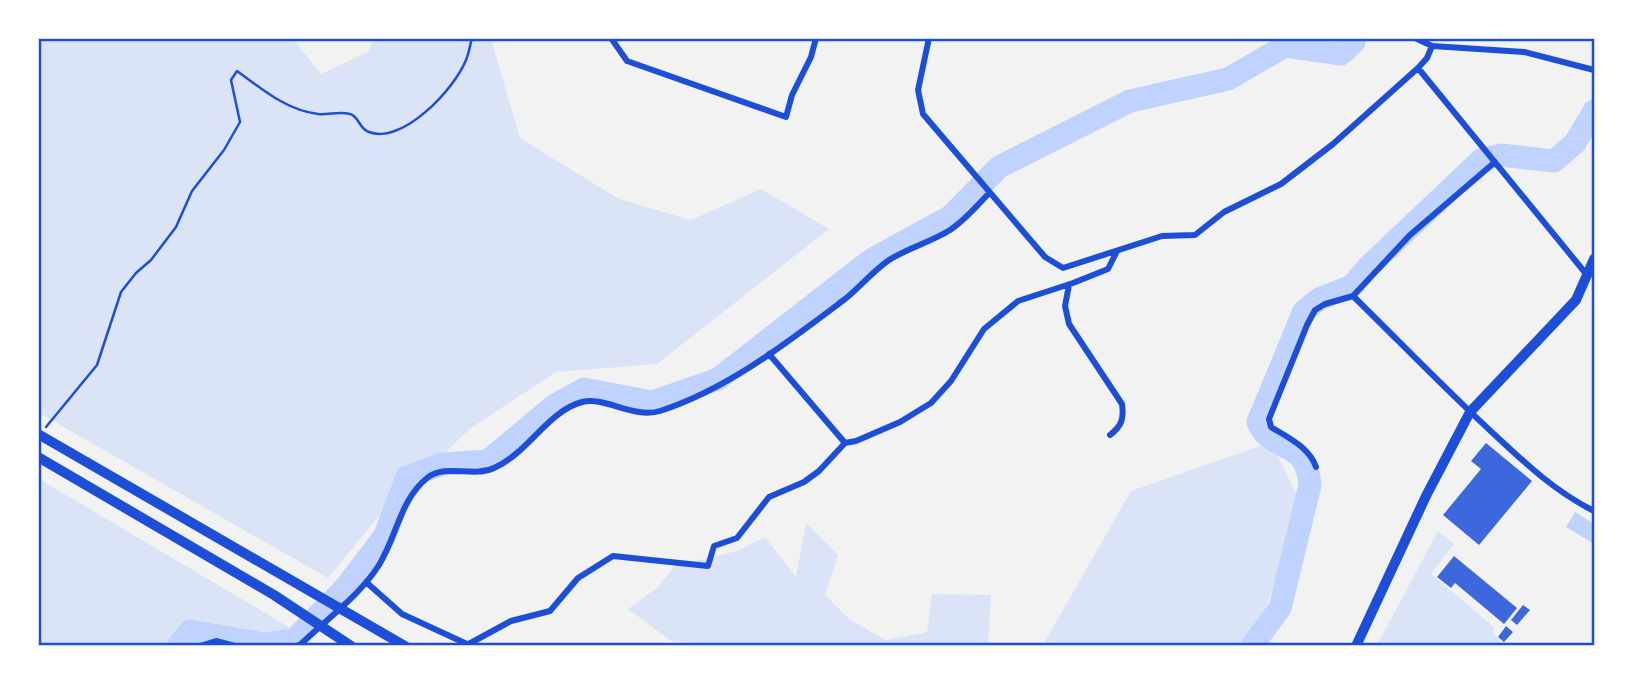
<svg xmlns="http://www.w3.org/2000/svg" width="1633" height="684" font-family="'Alegreya Sans',sans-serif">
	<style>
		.green { fill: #dbe4f7 }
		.water { fill: #bfd3fe }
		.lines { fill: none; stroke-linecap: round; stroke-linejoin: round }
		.river { stroke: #bfd3fe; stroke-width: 23 }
		.building { fill: #3d67dc }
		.path { stroke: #1d4ed8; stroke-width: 2.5 }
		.minor { stroke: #1d4ed8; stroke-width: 6 }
		.primary { stroke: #1d4ed8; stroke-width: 10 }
		.motorway { stroke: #1d4ed8; stroke-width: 10 }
		.neatline { fill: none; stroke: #1d4ed8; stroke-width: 2.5 }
	</style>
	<rect width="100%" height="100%" fill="#f2f2f2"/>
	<path class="green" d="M 39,39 L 293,39 L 321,74 L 368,52 L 374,39 L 491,39 L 520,138 L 619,199 L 691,220 L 761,189 L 829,229 L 657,364 L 556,372 L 471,428 L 383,511 L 328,578 L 39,413 Z
		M 1271,442 L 1302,506 L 1258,630 L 1246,645 L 1043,645 L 1131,491 Z
		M 39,479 L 289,627 L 280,638 L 199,633 L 176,645 L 39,645 Z
		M 806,523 L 838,555 L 825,595 L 850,620 L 886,640 L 927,632 L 932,594 L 991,595 L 988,646 L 723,646 L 671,641 L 628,609 L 657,588 L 675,566 L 737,551 L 765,537 L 796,577 Z
		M 1438,531 L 1454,544 L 1431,574 L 1494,627 L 1493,633 L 1500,640 L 1499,645 L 1377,645 Z"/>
	<path class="water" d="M 1575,512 L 1594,524 L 1594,544 L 1566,527 Z"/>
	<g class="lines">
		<path class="river" d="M 178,646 L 190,631 L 264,644 L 294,640 L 345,588 L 384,537 L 407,477 L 442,464 L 488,461 L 555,405 L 584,389 L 652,402 L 718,379 L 871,260 L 951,216 L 999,167 L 1130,101 L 1228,79 L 1285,46 L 1341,54 L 1354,42 L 1354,38
			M 1252,646 L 1280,608 L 1310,485 C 1309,476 1307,465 1301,458 C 1288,442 1267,445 1258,422 L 1304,311 L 1319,299 L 1352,286 L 1367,268 L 1481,160 L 1501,155 L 1554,161 L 1575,143 L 1594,111"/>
	</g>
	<path class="building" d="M 1486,443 L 1532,481 L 1479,545 L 1443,515 L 1481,469 L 1471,461 Z
		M 1454,556 L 1517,608 L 1504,624 L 1455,583 L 1451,588 L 1437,577 Z
		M 1523,605 L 1530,610 L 1517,625 L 1511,620 Z
		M 1506,626 L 1513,632 L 1504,642 L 1498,637 Z"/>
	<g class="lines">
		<path class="path" d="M 46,427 L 97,365 L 121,292 L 136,273 L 151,260 L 176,227 L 192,191 L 224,150 L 240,122 L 231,80 L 237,71 C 262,89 286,110 318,114 C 328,115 340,111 350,114 C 359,116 359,129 369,132 C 403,145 455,88 466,60 C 469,53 470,45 472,38"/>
		<path class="minor" d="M 611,38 L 627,61 L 786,117 L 792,95 L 811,57 L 816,38
			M 929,38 L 918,90 L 923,114 L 1045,257 L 1063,268 L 1162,236 L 1195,235 L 1224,212 L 1281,184 L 1333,144 L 1418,68 L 1427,58 L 1432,46
			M 1415,38 L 1432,46 L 1524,52 L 1594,70
			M 1418,68 L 1587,275
			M 1069,285 L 1065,306 L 1069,324 L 1122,404 C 1124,418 1122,426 1110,435
			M 1353,296 C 1401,343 1447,391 1496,436 C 1527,465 1556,492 1594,511
			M 769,354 L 845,443
			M 1316,467 C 1309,447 1287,437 1271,427 L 1269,419 L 1307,325 L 1315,310 L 1325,304 L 1353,296 L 1410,235 L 1495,162
			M 366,582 L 402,614 L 467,644
			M 200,646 L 216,641 L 235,646
			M 297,646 L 301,644 C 327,619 360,595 379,565 C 397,536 400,500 427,478 C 446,463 473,478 494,468 C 528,453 548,411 582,402 C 604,396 634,419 660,411 C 728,389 788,342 845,299 C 860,287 873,271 889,260 C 908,248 931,242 950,230 C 965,220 977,206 989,193
			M 465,646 L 511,621 L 550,611 L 578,578 L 613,556 L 708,566 L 714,546 L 737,538 L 769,497 L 804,482 L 819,471 L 845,443 L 856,441 L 900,422 L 931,403 L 951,381 L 984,329 L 1018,301 L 1073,283 L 1108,269 L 1117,251"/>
		<path class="primary" d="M 1356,646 L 1426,496 L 1470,412 L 1576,300 L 1594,259"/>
		<path class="motorway" d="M 38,434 L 405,646
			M 38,457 L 274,595 L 351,646"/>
	</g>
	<rect width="1633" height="684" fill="none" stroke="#ffffff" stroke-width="80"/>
	<rect x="40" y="40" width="1553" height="604" class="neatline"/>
</svg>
